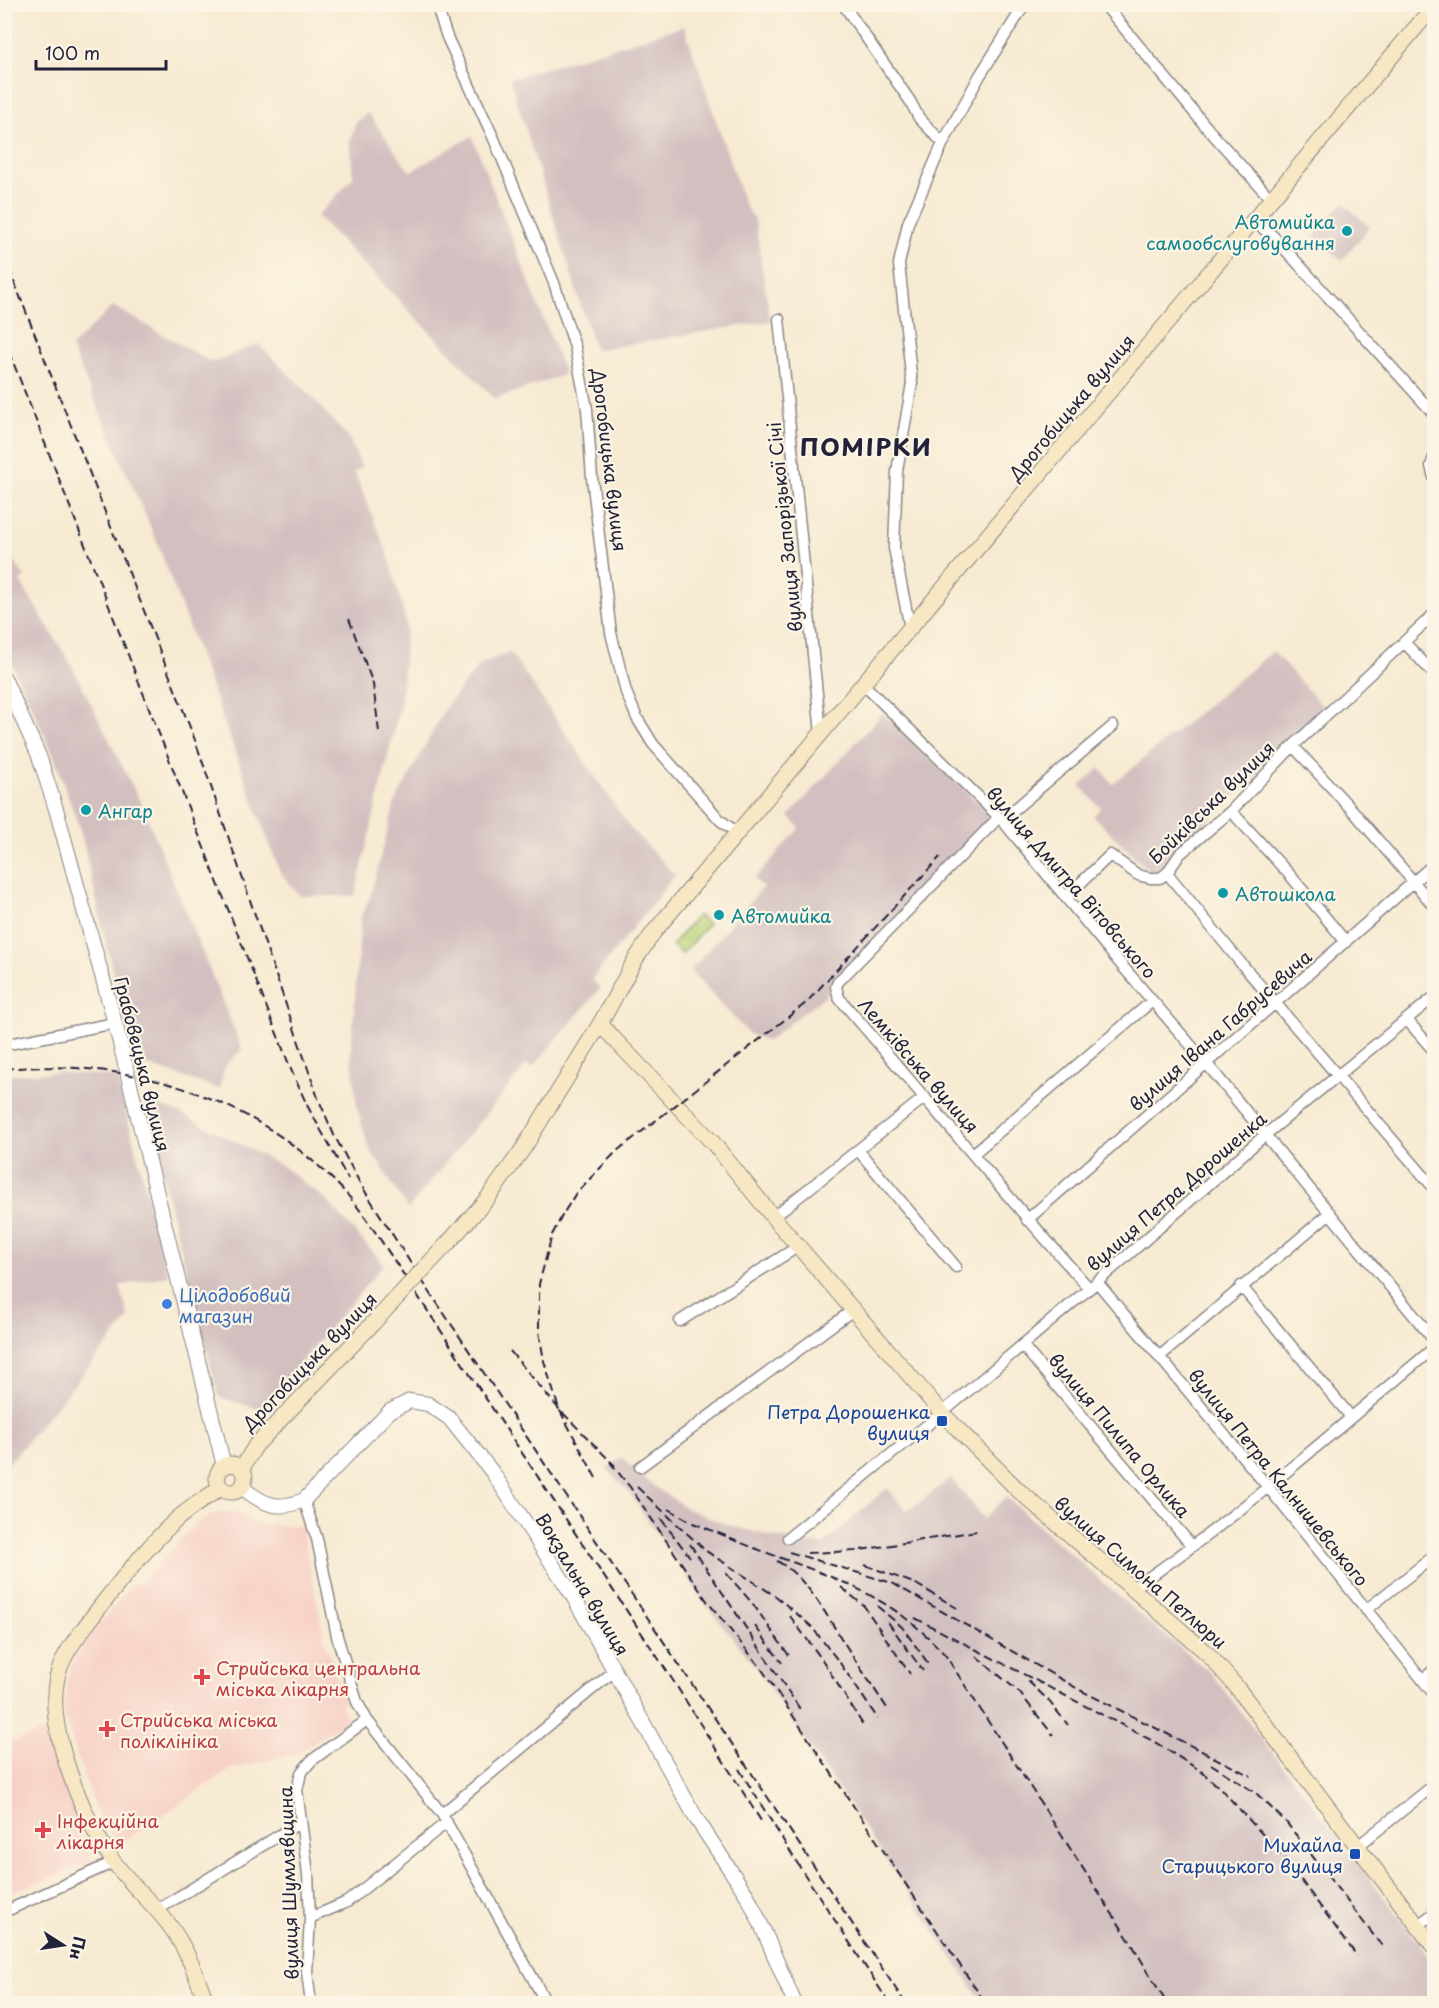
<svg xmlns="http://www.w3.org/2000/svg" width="1439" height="2008" font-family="'Playpen Sans',sans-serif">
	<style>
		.built { fill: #f7d1c7 }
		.industrial { fill: #d2bfc0 }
		.green { fill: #b6d278; stroke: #6c7a5a; stroke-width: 1.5 }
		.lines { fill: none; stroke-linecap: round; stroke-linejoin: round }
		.minor-casing { stroke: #8c8686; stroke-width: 13 }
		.tertiary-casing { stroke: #8c8686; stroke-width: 16 }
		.secondary-casing { stroke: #8c8686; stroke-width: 17 }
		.minor { stroke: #fff; stroke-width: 10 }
		.tertiary { stroke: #fff; stroke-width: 14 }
		.secondary { stroke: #f7e8c3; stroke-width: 15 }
		.rail { stroke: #22223b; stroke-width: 2; stroke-dasharray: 9 4.5; stroke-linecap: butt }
		.secondary-bridge-casing { stroke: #8c8686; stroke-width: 17; stroke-linecap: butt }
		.secondary-bridge { stroke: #f7e8c3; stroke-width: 15 }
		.culture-dot { fill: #0f9aa8; stroke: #fcf5e5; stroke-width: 2 }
		.shop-dot { fill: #3f7fe0; stroke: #fcf5e5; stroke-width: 2 }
		.transit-dot { fill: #1a4fb4; stroke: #fcf5e5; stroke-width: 2 }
		.health-dot { fill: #e0444e; stroke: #fcf5e5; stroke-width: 2 }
		.labels { text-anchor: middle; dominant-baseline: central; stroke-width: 4.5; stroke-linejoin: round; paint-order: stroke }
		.culture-label { font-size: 18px; fill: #0d838f; stroke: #fcf5e5; text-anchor: start }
		.street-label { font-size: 18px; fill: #22223b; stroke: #fcf5e5 }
		.shop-label { font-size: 18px; fill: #366cbe; stroke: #fcf5e5; text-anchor: start }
		.transit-label { font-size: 18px; fill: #164399; stroke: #fcf5e5; text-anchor: end }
		.health-label { font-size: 18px; fill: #be3a42; stroke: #fcf5e5; text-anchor: start }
		.district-label { font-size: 24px; font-weight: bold; letter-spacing: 1.5px; fill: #22223b; stroke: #fcf5e5 }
	</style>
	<rect width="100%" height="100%" fill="#fcf5e5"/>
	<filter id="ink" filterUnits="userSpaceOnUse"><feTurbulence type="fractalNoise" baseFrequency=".0167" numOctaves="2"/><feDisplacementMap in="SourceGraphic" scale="12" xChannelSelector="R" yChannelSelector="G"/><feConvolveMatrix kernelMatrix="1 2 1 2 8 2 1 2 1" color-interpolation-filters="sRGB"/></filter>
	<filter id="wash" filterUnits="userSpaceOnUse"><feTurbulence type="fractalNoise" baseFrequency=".008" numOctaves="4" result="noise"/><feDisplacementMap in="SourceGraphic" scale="24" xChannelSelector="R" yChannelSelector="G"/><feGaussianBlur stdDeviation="1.35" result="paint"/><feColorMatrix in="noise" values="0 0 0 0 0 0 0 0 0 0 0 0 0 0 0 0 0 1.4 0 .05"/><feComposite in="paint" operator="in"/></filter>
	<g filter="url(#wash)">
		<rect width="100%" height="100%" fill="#f7ead2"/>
		<path class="built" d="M 225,1512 L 236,1512 L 255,1524 L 301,1526 L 325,1642 L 345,1702 L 341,1704 L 349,1719 L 295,1754 L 231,1769 L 120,1844 L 99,1818 L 64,1717 L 65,1688 L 71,1665 L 80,1648 L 132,1584 L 141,1582 L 197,1523 L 214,1514 Z
			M 44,1731 L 93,1861 L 5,1895 L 5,1745 Z"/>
		<path class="industrial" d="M 684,26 L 745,206 L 755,220 L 770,321 L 595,350 L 510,79 Z
			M 368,113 L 410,172 L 472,136 L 563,369 L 563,375 L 495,399 L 317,216 L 353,178 L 350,142 L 356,122 Z
			M 1343,203 L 1370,227 L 1342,261 L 1314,237 Z
			M 113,306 L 207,360 L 214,362 L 258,344 L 313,398 L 349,439 L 362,468 L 354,472 L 388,554 L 406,622 L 401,701 L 355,896 L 300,896 L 280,872 L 157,542 L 71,347 Z
			M 4,547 L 25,577 L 20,581 L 73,668 L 141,803 L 242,1049 L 225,1066 L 219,1089 L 140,1063 L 122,988 L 115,981 L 81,833 L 54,756 L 5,649 Z
			M 1273,651 L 1324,708 L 1153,875 L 1093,816 L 1101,808 L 1080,786 L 1100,768 L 1113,784 Z
			M 510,652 L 630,828 L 675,875 L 592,979 L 600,989 L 532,1068 L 527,1064 L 408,1209 L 368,1146 L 357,1107 L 351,1052 L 361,916 L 370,897 L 395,803 L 445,708 L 480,664 Z
			M 883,713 L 988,812 L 988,823 L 836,980 L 825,996 L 767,1041 L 749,1034 L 690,971 L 763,887 L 754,879 L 800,828 L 789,816 Z
			M 58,1072 L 117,1077 L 168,1275 L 120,1286 L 129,1318 L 5,1468 L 5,1075 Z
			M 143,1101 L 176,1111 L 282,1166 L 326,1200 L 384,1264 L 261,1410 L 219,1397 Z
			M 622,1457 L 635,1471 L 658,1489 L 688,1509 L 725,1524 L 773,1537 L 823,1545 L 887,1488 L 907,1512 L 951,1478 L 984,1519 L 1006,1497 L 1142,1617 L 1210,1672 L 1434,1962 L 1434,2003 L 983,2003 L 753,1663 L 707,1606 L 631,1495 L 607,1469 Z"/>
		<path class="green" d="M 698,915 L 708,924 L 682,954 L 672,945 Z"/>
	</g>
	<g filter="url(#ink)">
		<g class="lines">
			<g class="minor-casing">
				<path id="minor" d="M 436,4 L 447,37 L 494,139 L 554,283 L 575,347 L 587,409 L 592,478 L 611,633 L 626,692 L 637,718 L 653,744 L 720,820 L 737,833
					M 843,4 L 910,101 L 919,118 L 943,143
					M 1104,4 L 1208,129 L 1271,199
					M 1253,221 L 1273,236 L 1434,414
					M 779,319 L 821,733
					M 1434,457 L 1431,466 L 1434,478
					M 910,628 L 894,548 L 897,471 L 912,383 L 899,264 L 908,223 L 943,143 L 979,77 L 1025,4
					M 1404,642 L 1434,674
					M 863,684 L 1002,820 L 1124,968 L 1207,1064 L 1434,1340
					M 1293,746 L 1354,812 L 1434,906
					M 1231,811 L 1289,874 L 1346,942
					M 999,817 L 838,982 L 836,987 L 839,998 C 923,1094 1003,1193 1089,1288
					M 1002,820 L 1113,726
					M 1167,873 L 1240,962 L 1434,1188
					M 1066,897 L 1110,855 L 1138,875 L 1150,878 L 1160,878 L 1167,873 L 1180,854 L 1231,811 L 1293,746 L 1434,614
					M 1407,1020 L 1434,1051
					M 4,1045 L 115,1023
					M 858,1150 L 956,1267
					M 973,1154 L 1152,1001
					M 773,1217 L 925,1097
					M 1027,1220 L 1434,864
					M 1097,1282 L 1268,1487 L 1434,1694
					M 1241,1286 L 1351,1417
					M 680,1321 L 799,1246
					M 1022,1345 L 1192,1546
					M 1159,1357 L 1330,1213
					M 640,1467 L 853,1310
					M 304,1500 L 317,1539 L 337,1636 L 357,1702 L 367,1720 L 442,1814 L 547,2004
					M 788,1538 L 942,1413 L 1097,1282 L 1265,1135 L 1434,997
					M 1132,1589 C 1239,1517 1335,1430 1434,1348
					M 1366,1610 L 1434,1556
					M 1423,1679 L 1434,1670
					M 442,1814 L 614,1671
					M 1358,1846 L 1434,1785
					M 157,1910 L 301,1822
					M 4,1912 L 114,1862
					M 310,1918 L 347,1902 L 447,1822
					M 1419,1925 L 1434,1913
					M 311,2004 L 307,1972 L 310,1918 L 308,1874 L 297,1790 L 301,1773 L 311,1761 L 367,1720"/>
			</g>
			<g class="tertiary-casing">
				<path id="tertiary" d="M 4,678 L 39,756 L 56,809 L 115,1023 L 224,1466
					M 242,1487 C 263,1505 278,1511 304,1500 L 390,1411 L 410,1401 L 428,1404 L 449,1418 L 493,1473 L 573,1596 L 696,1818 L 748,1897 L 760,1922 L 795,2004"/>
			</g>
			<g class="secondary-casing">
				<path id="secondary" d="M 600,1024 L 714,1144 L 773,1217 L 942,1413 L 1018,1490 L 1207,1653 L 1235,1685 L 1434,1947
					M 449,1242 L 487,1199 L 523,1149 L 600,1024 L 635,960 L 653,933 L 1434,6
					M217 1478a14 14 0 1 1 28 0a14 14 0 1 1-28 0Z
					M 207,2004 C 197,1977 187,1949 170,1926 C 153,1903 130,1884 113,1861 C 84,1819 45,1729 57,1678 C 62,1653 81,1633 96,1612 C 121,1580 146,1548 176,1520 C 189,1508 206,1498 220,1488 L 217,1479 C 219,1465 231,1461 242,1468 L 256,1445 L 375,1321"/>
			</g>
			<use href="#minor" class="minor"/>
			<use href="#tertiary" class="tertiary"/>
			<use href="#secondary" class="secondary"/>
			<path class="rail" d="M 4,256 L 195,740 L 318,1098 L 334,1135 L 361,1185 L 417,1273 L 906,2004
				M 4,339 L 292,1072 L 308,1107 L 348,1179
				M 349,619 L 373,684 L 379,732
				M 4,1069 C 131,1058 255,1096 343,1190 C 359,1207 371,1226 384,1245 L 674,1682 L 763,1824
				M 510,1351 L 559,1409 L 615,1466
				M 610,1462 L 630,1487 L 707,1601 L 761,1668 L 986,2004
				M 596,1478 L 559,1409 L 544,1361 L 539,1331 L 539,1284 L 552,1235 L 563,1214 L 576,1193 L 617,1151 L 806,1003 L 940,857
				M 637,1487 L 706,1551 L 777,1597 L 811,1626 L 840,1663 L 878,1719
				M 669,1509 L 693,1523 L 736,1540
				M 661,1519 L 690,1557
				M 729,1538 C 813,1573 883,1584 946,1656 L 1133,1946 L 1167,2004
				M 690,1544 L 800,1709
				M 789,1552 L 892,1583 L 1080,1690 L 1251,1776
				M 807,1553 L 855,1551 L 977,1531
				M 777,1561 C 806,1577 824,1611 841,1638 C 857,1663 873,1687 889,1711
				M 865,1565 L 916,1584 L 957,1608
				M 726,1573 L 753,1604 L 790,1657
				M 841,1587 L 864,1606 L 910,1674
				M 877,1606 L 902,1627 L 930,1666
				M 790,1616 L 823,1661 L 865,1728
				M 915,1618 L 1153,1741 L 1201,1771 L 1221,1789 L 1286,1860 L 1357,1956
				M 888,1622 L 923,1671
				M 755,1626 L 782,1663
				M 976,1656 L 1019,1692 L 1053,1735
				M 1028,1681 L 1048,1700 L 1068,1725
				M 1211,1764 L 1257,1794 L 1286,1822 L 1382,1946
				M 739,1769 L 801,1869 L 890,2004"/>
			<g class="secondary-bridge-casing">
				<path id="secondary-bridge" d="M 375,1321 L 449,1242"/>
			</g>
			<use href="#secondary-bridge" class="secondary-bridge"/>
		</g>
	</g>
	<g class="culture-dot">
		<circle cx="1347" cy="231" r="6"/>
		<circle cx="86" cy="810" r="6"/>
		<circle cx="1223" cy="893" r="6"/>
		<circle cx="719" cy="915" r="6"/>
	</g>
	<circle class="shop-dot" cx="167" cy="1304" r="6"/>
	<g class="transit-dot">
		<rect x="936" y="1415" width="12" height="12" rx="3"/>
		<rect x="1349" y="1848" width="12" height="12" rx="3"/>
	</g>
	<g class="health-dot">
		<path d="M199 1668h6v6h6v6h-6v6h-6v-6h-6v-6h6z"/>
		<path d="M104 1720h6v6h6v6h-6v6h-6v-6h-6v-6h6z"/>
		<path d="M40 1821h6v6h6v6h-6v6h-6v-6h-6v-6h6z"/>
	</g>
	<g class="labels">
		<g class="culture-label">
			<text x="1335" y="221" text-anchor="end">Автомийка<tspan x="1335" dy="21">самообслуговування</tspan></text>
			<text x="98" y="810">Ангар</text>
			<text x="1235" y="893">Автошкола</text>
			<text x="731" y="915">Автомийка</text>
		</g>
		<g class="street-label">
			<text transform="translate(1071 407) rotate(-50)">Дрогобицька вулиця</text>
			<text transform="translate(610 460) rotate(83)">Дрогобицька вулиця</text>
			<text transform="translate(784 527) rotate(-96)">вулиця Запорізької Січі</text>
			<text transform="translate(1211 802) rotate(-44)">Бойківська вулиця</text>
			<text transform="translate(1072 882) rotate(49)">вулиця Дмитра Вітовського</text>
			<text transform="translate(1220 1030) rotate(-41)">вулиця Івана Габрусевича</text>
			<text transform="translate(143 1064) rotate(76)">Грабовецька вулиця</text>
			<text transform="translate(919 1065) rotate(49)">Лемківська вулиця</text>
			<text transform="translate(1176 1191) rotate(-41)">вулиця Петра Дорошенка</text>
			<text transform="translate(309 1361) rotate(-46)">Дрогобицька вулиця</text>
			<text transform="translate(1120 1435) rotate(50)">вулиця Пилипа Орлика</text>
			<text transform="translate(1279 1477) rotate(51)">вулиця Петра Калнишевського</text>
			<text transform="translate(1141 1572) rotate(41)">вулиця Симона Петлюри</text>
			<text transform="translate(583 1584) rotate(59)">Вокзальна вулиця</text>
			<text transform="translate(288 1883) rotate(-92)">вулиця Шумлявщина</text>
		</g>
		<g class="shop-label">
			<text x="179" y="1294">Цілодобовий<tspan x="179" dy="21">магазин</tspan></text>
		</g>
		<g class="transit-label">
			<text x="930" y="1411">Петра Дорошенка<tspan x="930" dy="21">вулиця</tspan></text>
			<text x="1343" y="1844">Михайла<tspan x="1343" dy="21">Старицького вулиця</tspan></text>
		</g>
		<g class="health-label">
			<text x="216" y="1667">Стрийська центральна<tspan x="216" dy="21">міська лікарня</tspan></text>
			<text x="120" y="1719">Стрийська міська<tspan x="120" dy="21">поліклініка</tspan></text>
			<text x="57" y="1820">Інфекційна<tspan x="57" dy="21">лікарня</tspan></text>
		</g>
		<g class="district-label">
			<text x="866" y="446">ПОМІРКИ</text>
		</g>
	</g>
	<rect width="1439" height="2008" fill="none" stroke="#fcf5e5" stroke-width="24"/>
	<g transform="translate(63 1945) rotate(102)" stroke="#fcf5e5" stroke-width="4.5" paint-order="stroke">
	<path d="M0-4.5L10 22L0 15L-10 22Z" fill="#22223b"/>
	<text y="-9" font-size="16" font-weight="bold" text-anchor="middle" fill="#22223b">Пн</text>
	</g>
	<path d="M36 60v9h130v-9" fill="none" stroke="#22223b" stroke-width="3"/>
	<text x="45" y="60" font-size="18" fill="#22223b" stroke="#fcf5e5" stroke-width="4.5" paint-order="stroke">100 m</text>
</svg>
